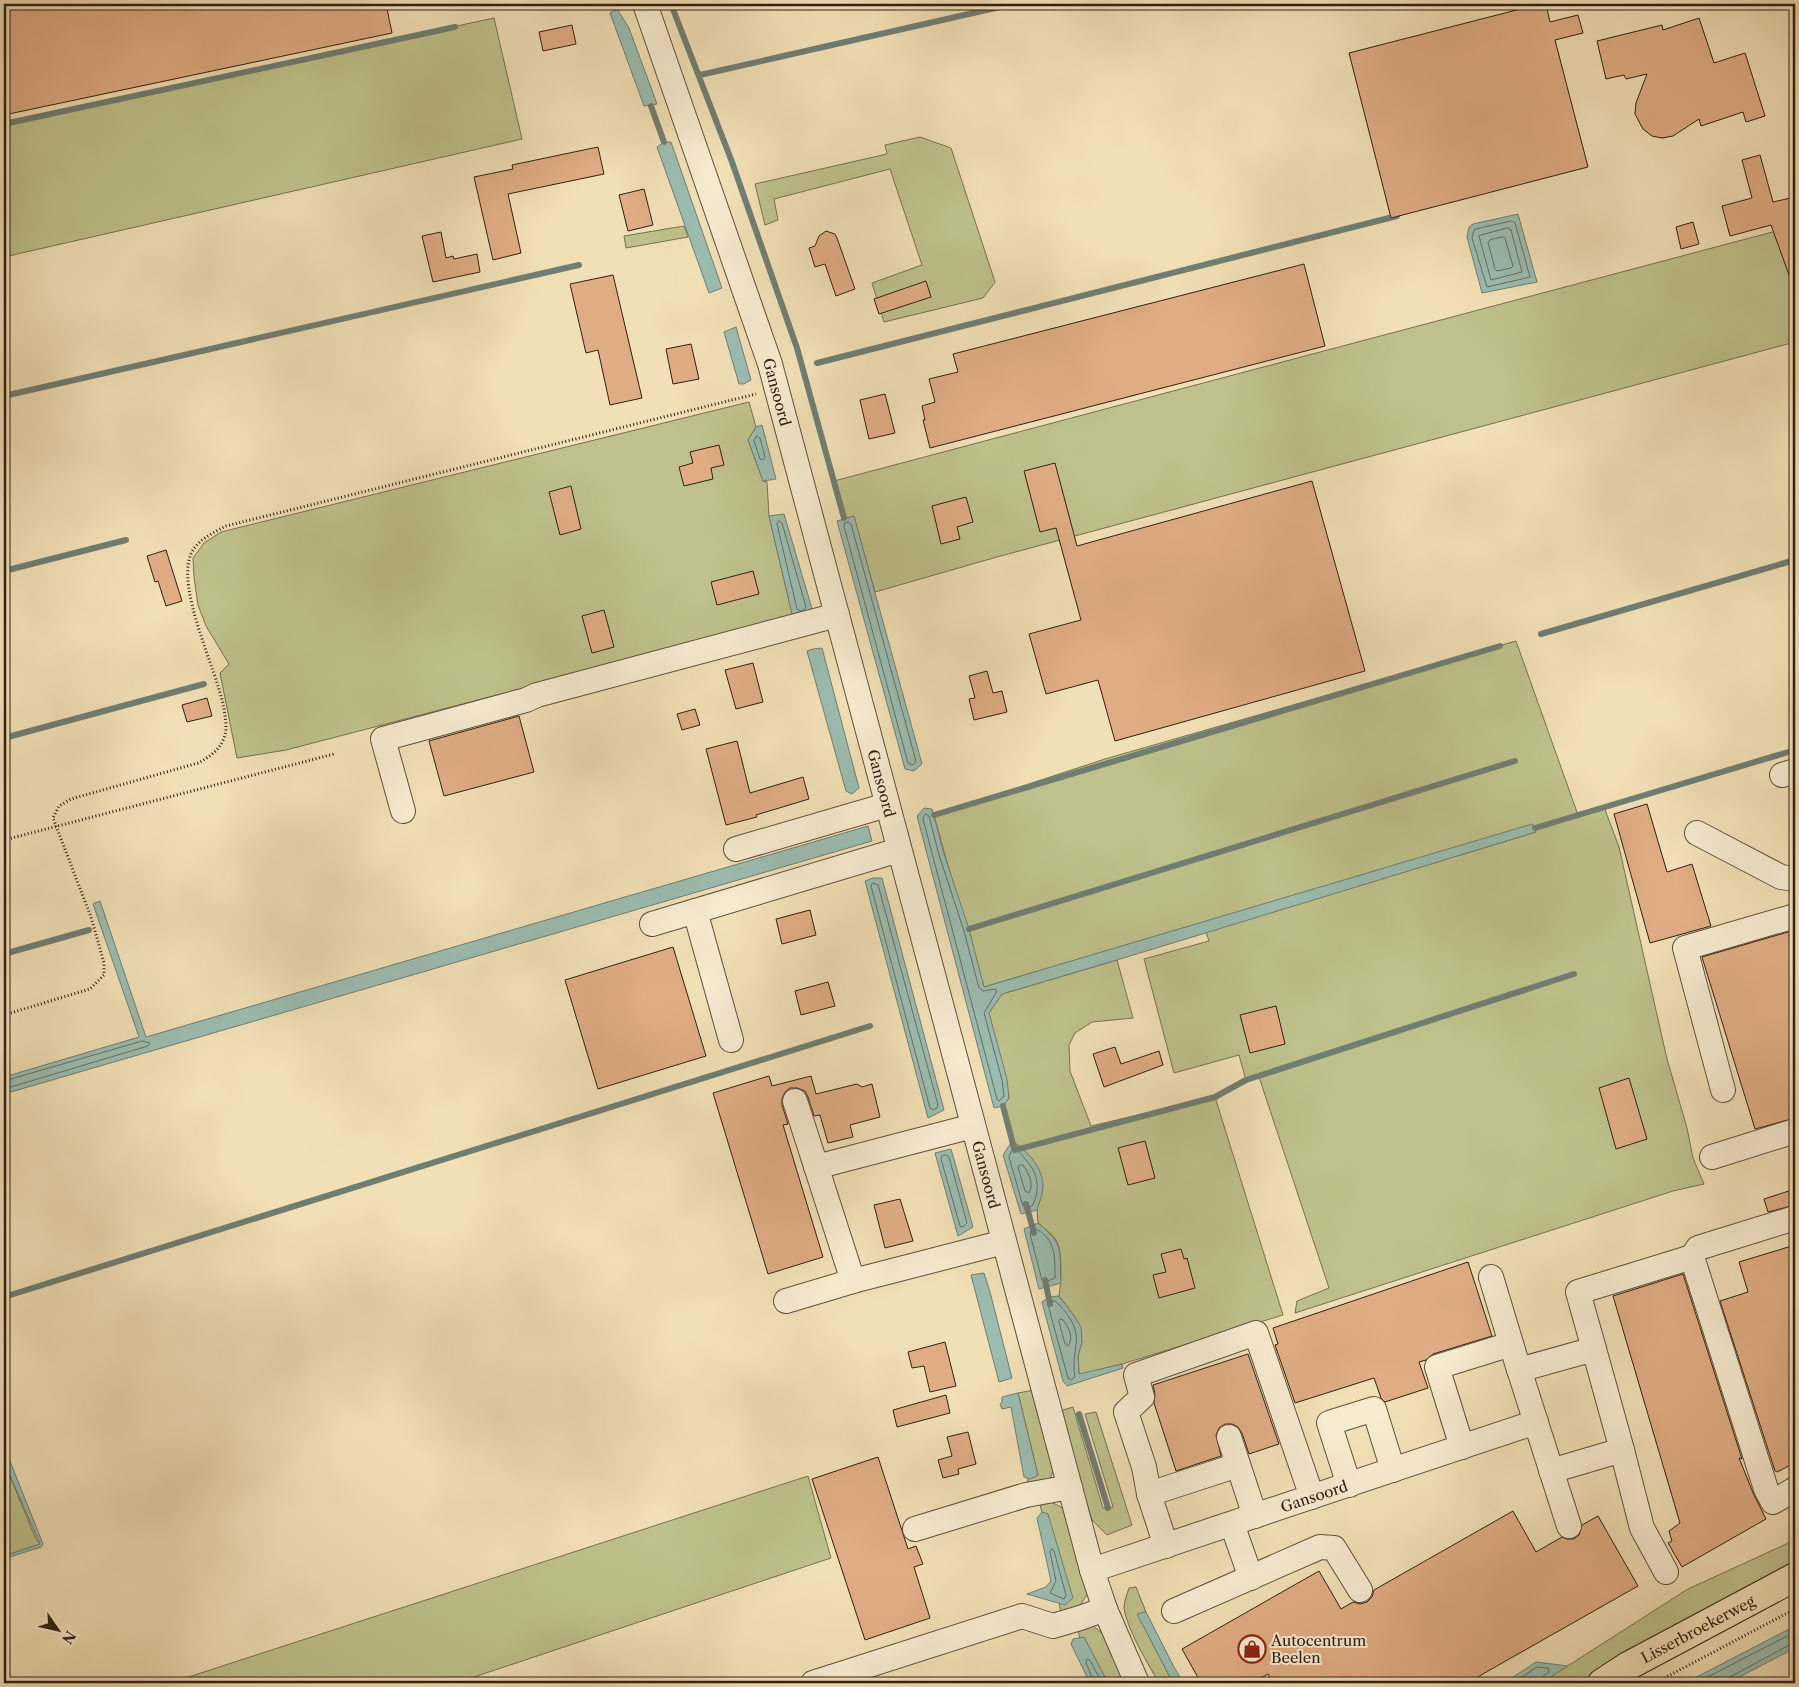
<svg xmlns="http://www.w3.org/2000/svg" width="1799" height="1687" font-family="'Libre Caslon Text',serif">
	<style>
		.green { fill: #bec18b; stroke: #777150 }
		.water { fill: #9bbcb0; stroke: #707e72 }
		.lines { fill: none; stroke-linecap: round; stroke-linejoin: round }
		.shore { stroke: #666e62; stroke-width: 1 }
		.stream { stroke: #707e72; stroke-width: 6 }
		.building { fill: #dfac83; stroke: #302115 }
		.minor-casing { stroke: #60503d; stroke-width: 26 }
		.major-casing { stroke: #302115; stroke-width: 30 }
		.path { stroke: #302115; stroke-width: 3; stroke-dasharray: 1 2.5; stroke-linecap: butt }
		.minor { stroke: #f6eacf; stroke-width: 24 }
		.major { stroke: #f1dfb5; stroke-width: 28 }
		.labels { text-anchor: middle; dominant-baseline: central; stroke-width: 4; stroke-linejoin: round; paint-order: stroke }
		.street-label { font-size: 15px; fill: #302115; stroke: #f6eacf }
		.poi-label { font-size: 15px; fill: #302115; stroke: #f6eacf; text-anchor: start }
	</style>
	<rect width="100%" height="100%" fill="#f1dfb5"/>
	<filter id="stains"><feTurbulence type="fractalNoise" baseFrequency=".004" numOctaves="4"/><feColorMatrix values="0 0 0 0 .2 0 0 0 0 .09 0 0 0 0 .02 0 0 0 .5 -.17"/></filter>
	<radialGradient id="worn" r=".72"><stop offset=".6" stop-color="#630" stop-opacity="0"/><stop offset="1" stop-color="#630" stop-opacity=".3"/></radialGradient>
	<path class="green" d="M 494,18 L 522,139 L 4,257 L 4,124 Z
		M 920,137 L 951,148 L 995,282 L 983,298 L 884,322 L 872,283 L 922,265 L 890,169 L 774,199 L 778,220 L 765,225 L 755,184 L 887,154 L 885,145 Z
		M 684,226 L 688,237 L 626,248 L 624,236 Z
		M 1795,226 L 1795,342 L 997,557 L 875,592 L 854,517 L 844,518 L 834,481 Z
		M 749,402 L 756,427 L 748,440 L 763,481 L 767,482 L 769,516 L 793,618 L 286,750 L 237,758 L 220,673 L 229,664 L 206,626 L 198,605 L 194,577 L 193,558 L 204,543 L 221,532 Z
		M 1516,641 L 1578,815 L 1604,807 L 1619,847 L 1667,1059 L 1687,1128 L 1693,1158 L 1704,1184 L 1673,1191 L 1295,1313 L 1297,1301 L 1329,1288 L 1259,1077 L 1246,1080 L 1239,1055 L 1174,1073 L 1144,959 L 1209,941 L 1206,932 L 1536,832 L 1533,825 L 984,987 C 968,929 949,873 934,815 L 1105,759 Z
		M 1117,960 L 1133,1018 L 1092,1022 L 1075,1033 L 1069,1045 L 1070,1071 L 1091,1126 L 1215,1097 L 1283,1315 L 1122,1364 L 1079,1375 L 1078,1355 L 1082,1342 L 1075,1317 L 1059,1296 C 1061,1284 1062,1258 1059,1247 C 1056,1236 1045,1229 1038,1223 L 1037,1210 L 1043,1186 L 1032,1159 L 1021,1147 L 1012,1141 L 1003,1106 L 1009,1098 L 989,1013 L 1002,994 Z
		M 1034,1390 L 1054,1469 L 1047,1486 L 1026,1490 L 1028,1478 L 1030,1479 L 1038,1475 L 1018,1393 Z
		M 1073,1407 L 1103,1508 L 1113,1507 L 1085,1414 L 1096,1412 L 1132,1525 L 1107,1535 L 1092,1520 L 1057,1412 Z
		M 4,1462 L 36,1539 L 40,1544 L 4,1556 Z
		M 808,1476 L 831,1558 L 456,1683 L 170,1683 Z
		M 1051,1502 L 1065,1509 L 1088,1593 L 1076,1612 L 1061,1614 L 1059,1602 L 1065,1604 L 1048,1514 L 1042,1513 L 1040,1504 Z
		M 1795,1540 L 1795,1561 L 1618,1659 L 1583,1683 L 1541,1683 L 1688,1589 Z
		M 1136,1587 L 1146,1612 L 1138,1615 L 1173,1683 L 1159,1683 C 1148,1664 1127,1629 1124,1608 C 1124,1602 1127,1594 1129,1588 Z
		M 1076,1625 L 1092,1625 L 1102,1633 L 1125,1683 L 1108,1683 L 1084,1638 L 1080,1638 Z"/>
	<path class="water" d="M 617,9 L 629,28 L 657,104 L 644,106 L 610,13 Z
		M 664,142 L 671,142 L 722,288 L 709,293 L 657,147 Z
		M 1518,214 L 1537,282 L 1482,293 L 1467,237 L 1469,227 L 1473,224 Z
		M 736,327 L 751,380 L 744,384 L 739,384 L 724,332 Z
		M 762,425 L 776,479 L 763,481 L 748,440 L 756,427 Z
		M 784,514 L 813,612 L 793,618 L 769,516 Z
		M 854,516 L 922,764 L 914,771 L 905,769 L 837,521 Z
		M 822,648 L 859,788 L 852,794 L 846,791 L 807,651 L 813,649 Z
		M 924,808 L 932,809 L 944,854 L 969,929 L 984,987 L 1532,824 L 1536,832 L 1117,960 L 1002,994 L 989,1013 L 1007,1079 L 1009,1098 L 1003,1106 L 994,1108 L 917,816 Z
		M 868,826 L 872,841 L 4,1094 L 4,1077 L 139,1037 L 93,904 L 100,901 L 146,1037 Z
		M 873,878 L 882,878 L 944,1110 L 928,1118 L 865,881 Z
		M 1012,1141 C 1027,1151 1043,1167 1043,1186 C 1043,1194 1039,1203 1037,1210 L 1021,1214 L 1003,1155 Z
		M 951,1149 L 973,1227 L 958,1236 L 935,1153 Z
		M 1038,1223 C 1065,1245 1059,1250 1061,1283 L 1039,1289 L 1024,1229 Z
		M 984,1273 L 990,1292 L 1012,1378 L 999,1382 L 971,1275 Z
		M 1059,1296 L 1075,1317 L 1081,1327 L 1082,1342 L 1078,1356 L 1079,1374 L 1122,1364 L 1123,1368 L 1067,1386 L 1063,1381 L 1042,1302 L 1049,1297 Z
		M 1018,1393 L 1038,1475 L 1030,1479 L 1024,1477 L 1011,1407 L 1002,1409 L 1000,1404 L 1002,1402 L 1002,1397 Z
		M 4,1446 L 43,1544 L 41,1547 L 4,1559 L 4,1556 L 40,1544 L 4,1462 Z
		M 1042,1512 L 1048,1514 L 1073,1598 L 1065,1605 L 1027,1594 L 1046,1587 L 1051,1581 L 1037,1518 Z
		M 1146,1612 L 1175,1669 L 1184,1683 L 1173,1683 L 1137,1614 Z
		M 1795,1626 L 1795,1648 L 1728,1683 L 1685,1683 Z
		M 1084,1637 L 1108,1683 L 1090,1683 L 1071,1644 L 1073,1639 Z
		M 1536,1662 L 1568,1666 L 1541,1683 L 1504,1683 Z"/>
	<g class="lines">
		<path class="shore" d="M 1512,221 L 1515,223 L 1530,277 L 1487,287 L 1472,238 L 1474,230 L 1476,229 Z
			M 1508,228 L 1511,230 L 1522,272 L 1491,280 L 1479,236 Z
			M 1503,237 L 1505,238 L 1513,266 L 1511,268 L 1497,271 L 1495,269 L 1488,242 L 1490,240 Z
			M 757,436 L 760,438 L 765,457 L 763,460 L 760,459 L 754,441 Z
			M 779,521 L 782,523 L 806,607 L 805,609 L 800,611 L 797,609 L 777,524 Z
			M 849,522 L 851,524 L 916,761 L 913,765 L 908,763 L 844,526 L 845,523 Z
			M 926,814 L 929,816 L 939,855 L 964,931 L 979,988 L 983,991 L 995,989 L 997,991 L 984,1013 L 1002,1080 L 1004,1096 L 999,1101 L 997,1099 L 923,819 Z
			M 873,883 L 878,885 L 938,1105 L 937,1108 L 933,1110 L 930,1108 L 871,886 Z
			M 4,1081 L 142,1041 L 150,1043 L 148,1046 L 4,1089
			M 1013,1149 C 1018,1150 1021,1154 1025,1159 C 1038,1172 1041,1190 1032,1206 L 1026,1208 L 1023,1206 L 1009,1157 Z
			M 946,1155 L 949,1157 L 967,1223 L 963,1227 L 960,1226 L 941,1159 L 942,1156 Z
			M 1020,1165 L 1023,1165 C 1029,1173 1034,1184 1029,1193 L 1025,1191 L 1018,1167 Z
			M 1036,1229 C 1056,1239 1055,1258 1055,1278 L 1045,1282 L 1042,1280 L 1030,1234 L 1031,1231 Z
			M 1055,1301 C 1059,1304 1062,1308 1066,1313 C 1086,1339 1070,1348 1075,1377 L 1071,1380 L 1068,1378 L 1048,1305 L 1050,1302 Z
			M 1060,1319 L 1063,1320 C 1069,1327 1074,1338 1068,1346 L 1065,1344 L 1059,1322 Z
			M 1052,1549 L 1054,1551 L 1066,1595 L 1064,1599 L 1050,1593 L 1056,1581 L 1050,1552 Z
			M 1094,1683 L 1086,1662 L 1087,1659 L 1090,1660 L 1102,1683
			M 1513,1683 L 1537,1667 L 1548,1668 L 1549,1672 L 1541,1678 L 1539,1683
			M 1696,1683 L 1795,1632
			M 1727,1683 L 1730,1677 L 1791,1644 L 1795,1644"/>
		<path class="stream" d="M 671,4 L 732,162 L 797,348 L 844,518
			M 700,75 L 1013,4
			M 651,106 L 664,142
			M 4,124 L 455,27
			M 817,363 L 1397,216
			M 4,396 L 579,265
			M 4,571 L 126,540
			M 1541,634 L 1795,560
			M 4,738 L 204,684
			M 934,815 L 1500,646
			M 1535,828 L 1795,750
			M 969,929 L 1515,761
			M 4,954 L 89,930
			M 1003,1106 L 1014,1148
			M 1015,1150 L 1215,1097 L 1246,1080 L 1574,974
			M 1026,1204 L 1034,1233
			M 1045,1280 L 1050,1304
			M 4,1297 L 870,1026
			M 1079,1414 L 1108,1508"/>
	</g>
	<path class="building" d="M 4,4 L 386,4 L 392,33 L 4,115 Z
		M 1540,4 L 1546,4 L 1550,22 L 1578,15 L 1583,33 L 1555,40 L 1588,167 L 1391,218 L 1349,53 Z
		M 1699,18 L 1714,63 L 1745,53 L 1765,116 L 1746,122 L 1743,112 L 1701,126 L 1699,119 L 1673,136 L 1662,138 L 1652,136 L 1643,129 L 1635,114 L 1636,103 L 1647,74 L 1626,79 L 1624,75 L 1606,79 L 1597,41 L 1662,25 L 1663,30 Z
		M 572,25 L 576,44 L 543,51 L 539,32 Z
		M 598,147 L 604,174 L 508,194 L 521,253 L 493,260 L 474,177 L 513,169 L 512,165 Z
		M 1760,155 L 1773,202 L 1795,197 L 1795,286 L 1793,286 L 1771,225 L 1730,236 L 1722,206 L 1752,198 L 1742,160 Z
		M 644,189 L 653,225 L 628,231 L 619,195 Z
		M 1693,222 L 1699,244 L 1681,249 L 1676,227 Z
		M 826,231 L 835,234 L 837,238 L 855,289 L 836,296 L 825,264 L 815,267 L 809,248 L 815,246 L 819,236 Z
		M 441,232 L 446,258 L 453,256 L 454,259 L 477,254 L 480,272 L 433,282 L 422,236 Z
		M 1304,264 L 1325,346 L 930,448 L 923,420 L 925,420 L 922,406 L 935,402 L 929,379 L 958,372 L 953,354 Z
		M 613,275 L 642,398 L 610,405 L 598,350 L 586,353 L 570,284 Z
		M 926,281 L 931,297 L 879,314 L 874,299 Z
		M 691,344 L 699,379 L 673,384 L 666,349 Z
		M 885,394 L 895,433 L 869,439 L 860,400 Z
		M 719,445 L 724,465 L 711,468 L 713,479 L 684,486 L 679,467 L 693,463 L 690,452 Z
		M 1055,463 L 1077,546 L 1312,481 L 1365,671 L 1115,741 L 1098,680 L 1046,694 L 1029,634 L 1081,620 L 1056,528 L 1040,532 L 1024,471 Z
		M 571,486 L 581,529 L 560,535 L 549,492 Z
		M 966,497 L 973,522 L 957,527 L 960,539 L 941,544 L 932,506 Z
		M 166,550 L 182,601 L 166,606 L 158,581 L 155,582 L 147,556 Z
		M 753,571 L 759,594 L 717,605 L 711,582 Z
		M 604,610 L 614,647 L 592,653 L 582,616 Z
		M 753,663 L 763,702 L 736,709 L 725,670 Z
		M 987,671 L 993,693 L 1002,691 L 1007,712 L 974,720 L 969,699 L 975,698 L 969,676 Z
		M 207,698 L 212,716 L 187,722 L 182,705 Z
		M 695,709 L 700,725 L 682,730 L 677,714 Z
		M 519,716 L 534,772 L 444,796 L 429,741 Z
		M 737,741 L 750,793 L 803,777 L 809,799 L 756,815 L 757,817 L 726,825 L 706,749 Z
		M 1647,804 L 1667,872 L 1692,864 L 1711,926 L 1650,943 L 1614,814 Z
		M 810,910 L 816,935 L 782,944 L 776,919 Z
		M 1795,930 L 1795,1118 L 1755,1129 L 1702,957 Z
		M 673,947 L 706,1056 L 598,1089 L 565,980 Z
		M 828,982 L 835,1006 L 801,1015 L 795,991 Z
		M 1276,1006 L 1285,1044 L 1250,1053 L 1240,1015 Z
		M 1115,1047 L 1121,1064 L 1159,1051 L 1163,1065 L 1104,1087 L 1093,1054 Z
		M 769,1076 L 772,1086 L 811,1076 L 816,1094 L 857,1084 L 862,1087 L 872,1084 L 880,1117 L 850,1125 L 853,1137 L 828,1143 L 820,1115 L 814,1116 L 808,1097 L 805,1091 L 797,1088 L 790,1088 L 785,1092 L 782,1099 L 782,1105 L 788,1124 L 783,1125 L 823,1257 L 768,1274 L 713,1093 Z
		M 1629,1078 L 1647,1139 L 1616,1149 L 1599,1088 Z
		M 1145,1141 L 1155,1178 L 1128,1185 L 1118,1148 Z
		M 1795,1189 L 1795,1205 L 1768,1212 L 1764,1199 Z
		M 900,1199 L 913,1241 L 885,1248 L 874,1205 Z
		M 1795,1245 L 1795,1463 L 1777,1472 L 1775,1471 L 1720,1301 L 1748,1292 L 1739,1262 Z
		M 1181,1249 L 1184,1259 L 1187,1258 L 1195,1288 L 1159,1298 L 1153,1275 L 1166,1272 L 1161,1254 Z
		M 1468,1262 L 1492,1336 L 1433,1354 L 1426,1360 L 1419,1362 L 1428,1388 L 1385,1402 L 1381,1398 L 1374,1378 L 1295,1403 L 1275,1345 L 1278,1344 L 1273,1328 Z
		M 1683,1274 L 1742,1459 L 1739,1458 L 1754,1495 L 1766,1519 L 1682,1567 L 1668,1543 L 1672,1541 L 1669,1531 L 1680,1523 L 1613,1296 Z
		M 945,1342 L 956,1386 L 930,1392 L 924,1366 L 912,1368 L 908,1352 Z
		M 1248,1354 L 1279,1444 L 1249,1454 L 1242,1433 L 1238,1427 L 1232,1424 L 1225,1424 L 1219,1428 L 1216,1435 L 1221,1456 L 1176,1471 L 1154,1403 L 1155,1394 L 1153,1385 Z
		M 946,1395 L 950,1413 L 897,1427 L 893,1410 Z
		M 968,1432 L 976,1464 L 958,1469 L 959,1474 L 943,1478 L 938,1460 L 952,1456 L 947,1437 Z
		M 878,1457 L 908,1549 L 916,1546 L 923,1564 L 914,1567 L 930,1618 L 865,1640 L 812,1479 Z
		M 1513,1511 L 1536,1552 L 1562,1537 L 1567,1539 L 1574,1539 L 1579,1535 L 1582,1525 L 1598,1516 L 1638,1586 L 1467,1683 L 1273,1683 L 1268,1674 L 1252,1683 L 1201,1683 L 1182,1649 L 1319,1571 L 1341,1609 L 1353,1602 L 1360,1604 L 1367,1602 L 1372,1597 L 1374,1590 Z"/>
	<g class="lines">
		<g class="minor-casing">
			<g id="minor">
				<path id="s1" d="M 645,4 L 770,364 L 1092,1570 L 1105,1609 L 1137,1683"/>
				<path d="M 1782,775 L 1795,771"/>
				<path d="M 403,811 L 383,739 L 526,700 L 537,695 L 837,615"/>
				<path d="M 1697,833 L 1781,877 L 1795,879"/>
				<path d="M 736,849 L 887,805"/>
				<path d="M 695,911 L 731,1040"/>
				<path d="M 652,924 L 899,850"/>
				<path d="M 1723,1090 L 1685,948 L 1795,916"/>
				<path d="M 795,1101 L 853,1281"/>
				<path d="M 1712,1157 L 1795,1131"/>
				<path d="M 816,1167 L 973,1126"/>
				<path d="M 1692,1257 L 1698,1248 L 1795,1218"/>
				<path d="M 1491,1277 L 1516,1360 L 1569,1526"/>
				<path d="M 786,1301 L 853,1281 L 1004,1242"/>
				<path d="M 1594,1349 L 1578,1292 L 1692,1257 L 1766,1489 L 1773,1502 L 1795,1489"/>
				<path d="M 1519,1370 L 1594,1349 L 1622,1450 L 1551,1471"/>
				<path d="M 1229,1437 L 1255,1516"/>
				<path d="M 1462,1447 L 1437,1367 L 1511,1344"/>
				<path d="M 1622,1450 L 1642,1528 L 1666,1572"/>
				<path d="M 1349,1485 L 1329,1423 L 1374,1409 L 1393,1470"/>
				<path d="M 1149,1494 L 1144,1467 L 1126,1412 L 1142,1397 L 1136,1375 L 1256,1333 L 1312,1497"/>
				<path d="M 1232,1524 L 1251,1578"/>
				<path d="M 915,1529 L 1026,1495 L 1070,1487"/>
				<path d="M 1166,1546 L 1149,1494 L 1238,1465"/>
				<path id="s2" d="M 1092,1570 L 1536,1422"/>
				<path d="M 1174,1611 L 1320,1547 L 1334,1548 L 1360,1590"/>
				<path d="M 813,1683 L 1022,1616 L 1053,1626 L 1080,1618 L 1105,1609"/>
			</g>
		</g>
		<g class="major-casing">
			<g id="major">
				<path id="s3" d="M 1602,1683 L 1628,1666 L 1795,1577"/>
			</g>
		</g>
		<path class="path" d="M 4,840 L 334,754
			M 4,1015 L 90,989 L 104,975 L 104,963 L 91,917 L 53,818 L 59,806 L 71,799 L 198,763 C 209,757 219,751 224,738 C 228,729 225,718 224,708 C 216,668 176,589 191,554 C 197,540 213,533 226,526 L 756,394
			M 1655,1683 L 1795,1609"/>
		<use href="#minor" class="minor"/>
		<use href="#major" class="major"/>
	</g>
	<defs>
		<g id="shop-ring" transform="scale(1.4375)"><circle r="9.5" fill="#f6eacf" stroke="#8f2418" stroke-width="1.5"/><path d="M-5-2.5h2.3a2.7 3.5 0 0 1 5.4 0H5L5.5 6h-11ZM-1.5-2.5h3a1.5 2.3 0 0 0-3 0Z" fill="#8f2418"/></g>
	</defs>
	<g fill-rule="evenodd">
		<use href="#shop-ring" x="1252" y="1649"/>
	</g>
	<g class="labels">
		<g class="street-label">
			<text stroke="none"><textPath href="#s1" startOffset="410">Gansoord</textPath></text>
			<text stroke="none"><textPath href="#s1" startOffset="815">Gansoord</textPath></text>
			<text stroke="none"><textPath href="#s1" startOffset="1220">Gansoord</textPath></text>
			<text stroke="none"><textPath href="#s2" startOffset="234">Gansoord</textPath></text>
			<text stroke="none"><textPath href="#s3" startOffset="110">Lisserbroekerweg</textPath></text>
		</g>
		<g class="poi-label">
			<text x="1271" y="1640">Autocentrum<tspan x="1271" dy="17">Beelen</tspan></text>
		</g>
	</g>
	<rect width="1799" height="1687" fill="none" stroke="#f1dfb5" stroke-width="20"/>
	<rect x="5" y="5" width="1789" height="1677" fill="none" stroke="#302115" stroke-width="2.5"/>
	<rect x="10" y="10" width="1779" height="1667" fill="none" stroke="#302115"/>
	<g transform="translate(58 1630) rotate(124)" stroke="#f6eacf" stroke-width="4" paint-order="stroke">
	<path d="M0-4L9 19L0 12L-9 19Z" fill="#302115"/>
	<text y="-8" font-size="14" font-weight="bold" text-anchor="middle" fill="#302115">N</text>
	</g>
	<rect width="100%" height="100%" filter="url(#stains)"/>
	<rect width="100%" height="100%" fill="url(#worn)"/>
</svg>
